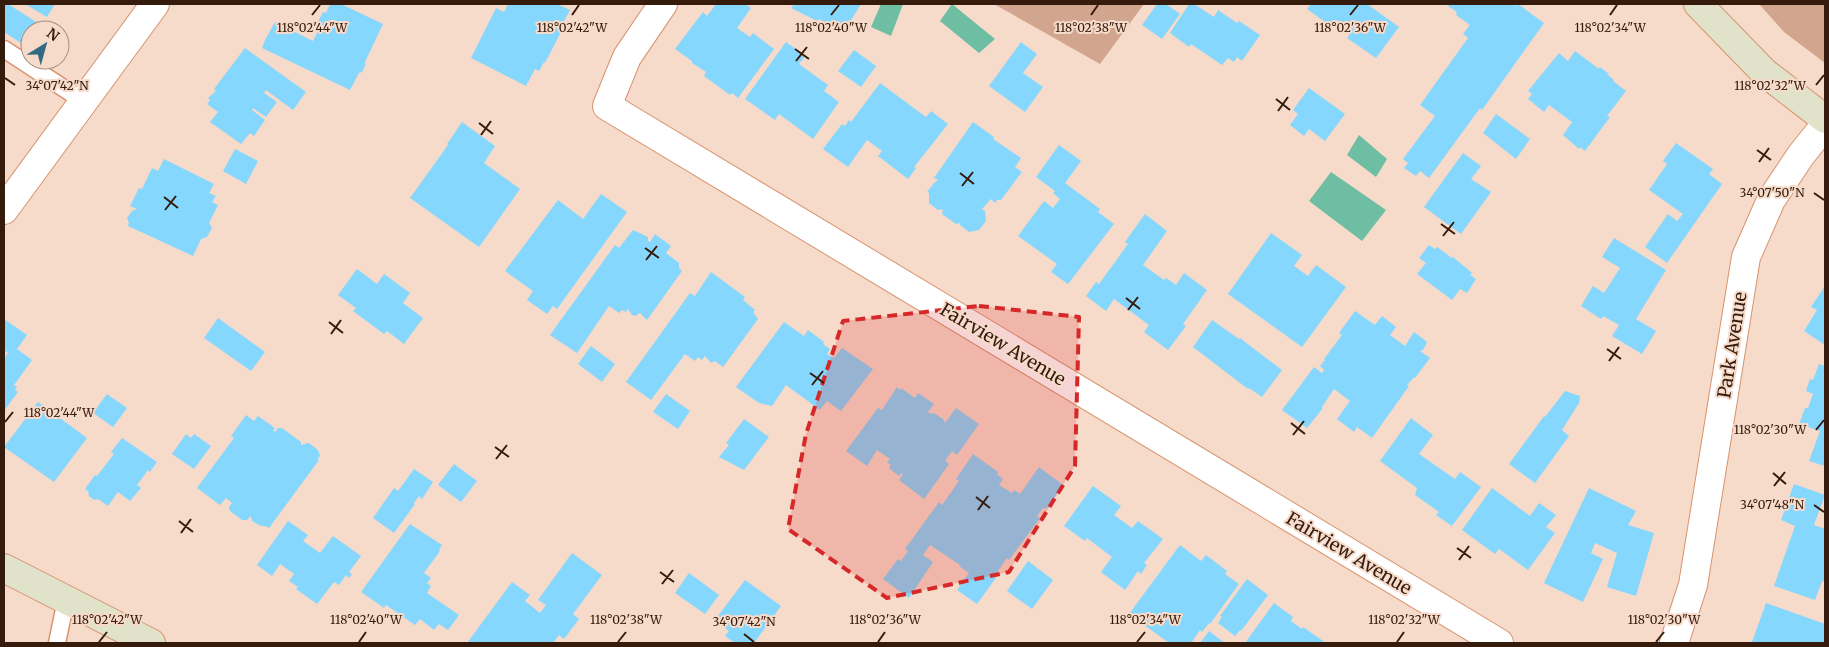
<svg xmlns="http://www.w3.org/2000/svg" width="1829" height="647" font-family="Merriweather,serif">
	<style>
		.green { fill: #d2a68e }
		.water { fill: #6ebea3 }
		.building { fill: #86d7fd }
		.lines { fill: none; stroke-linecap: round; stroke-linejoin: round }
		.service-casing { stroke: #d7946f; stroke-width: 19 }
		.minor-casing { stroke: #d7946f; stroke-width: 30 }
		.tertiary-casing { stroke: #d7946f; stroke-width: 30 }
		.secondary-casing { stroke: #d7946f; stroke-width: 30 }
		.service { stroke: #fff; stroke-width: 16 }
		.minor { stroke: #fff; stroke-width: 28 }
		.tertiary { stroke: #fff; stroke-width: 28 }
		.secondary { stroke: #e1e2ca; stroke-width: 28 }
		.marked { fill: #d62828; fill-opacity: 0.2; stroke: #d62828; stroke-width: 4; stroke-dasharray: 10 6; stroke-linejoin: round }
		.ticks { fill: none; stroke: #351b0c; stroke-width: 2 }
		.labels { text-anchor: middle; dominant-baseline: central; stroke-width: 4; stroke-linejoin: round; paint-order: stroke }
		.street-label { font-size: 18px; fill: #351b0c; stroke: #f6daca }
		.ticks-label { font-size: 12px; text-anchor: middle; fill: #351b0c; stroke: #f6daca; stroke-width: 4; stroke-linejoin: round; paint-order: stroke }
	</style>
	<rect width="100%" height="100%" fill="#f6daca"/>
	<path class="green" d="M 994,4 L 1144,4 L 1100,64 Z
		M 1759,4 L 1825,4 L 1825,63 L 1784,32 Z"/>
	<path class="water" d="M 881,4 L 903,4 L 891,36 L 871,27 Z
		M 952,4 L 995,39 L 979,53 L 940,21 Z
		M 1359,135 L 1387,159 L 1376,177 L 1347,155 Z
		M 1331,172 L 1386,210 L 1362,241 L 1309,201 Z"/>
	<path class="building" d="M 4,4 L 8,4 L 41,25 L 38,30 L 30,30 L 30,42 L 27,47 L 4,32 Z
		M 25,4 L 55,4 L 47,17 Z
		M 330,4 L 341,4 L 383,24 L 365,62 L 365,66 L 362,72 L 359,73 L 350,90 L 262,48 L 265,40 L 275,22 L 313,41 L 319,29 L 315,27 L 323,12 L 326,13 Z
		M 508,4 L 557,4 L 570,10 L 559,31 L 561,32 L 545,63 L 544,62 L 539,71 L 535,69 L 526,86 L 471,58 L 496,8 L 504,12 Z
		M 716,4 L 745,4 L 751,8 L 737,28 L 750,37 L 753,33 L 774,49 L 738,98 L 732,93 L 730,95 L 704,76 L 706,72 L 692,63 L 692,61 L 675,49 L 703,12 L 707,16 Z
		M 794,4 L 861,4 L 844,32 L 819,19 L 817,21 L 791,8 Z
		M 1157,4 L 1166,4 L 1180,14 L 1162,39 L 1142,25 Z
		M 1189,4 L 1194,4 L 1214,17 L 1218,10 L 1237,23 L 1239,21 L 1260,35 L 1242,61 L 1237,57 L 1234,62 L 1228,58 L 1222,65 L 1191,44 L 1189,47 L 1170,33 Z
		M 1311,4 L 1367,4 L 1399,27 L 1376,58 L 1347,38 L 1352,31 L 1337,20 L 1332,27 L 1307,9 Z
		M 1450,4 L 1513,4 L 1516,6 L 1518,4 L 1544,23 L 1482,110 L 1480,108 L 1429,178 L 1420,171 L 1416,176 L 1404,168 L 1408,163 L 1403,159 L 1435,116 L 1420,105 L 1468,38 L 1463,34 L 1470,25 L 1456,15 L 1457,12 L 1448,6 Z
		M 786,42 L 805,56 L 799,64 L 828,85 L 824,91 L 839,102 L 813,139 L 779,114 L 775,120 L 745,99 Z
		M 1021,42 L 1037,54 L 1023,73 L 1043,87 L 1025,112 L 989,86 Z
		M 245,48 L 306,92 L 293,110 L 266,90 L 264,93 L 277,102 L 266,117 L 253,108 L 252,110 L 265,120 L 254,136 L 250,133 L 241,144 L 210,122 L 218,112 L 207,104 L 210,100 L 208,98 L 216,91 L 214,89 Z
		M 854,50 L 876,66 L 861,87 L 838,71 Z
		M 1575,51 L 1599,69 L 1600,67 L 1609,74 L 1608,75 L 1614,80 L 1613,81 L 1626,91 L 1607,116 L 1610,117 L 1585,151 L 1580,147 L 1579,149 L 1563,135 L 1572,122 L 1549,105 L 1544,112 L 1528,99 L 1532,94 L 1528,91 L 1559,53 L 1568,61 Z
		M 880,83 L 926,117 L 931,111 L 948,124 L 914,167 L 916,168 L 908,179 L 878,156 L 882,151 L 867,140 L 848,167 L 823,149 L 842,124 L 845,126 L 849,120 L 851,122 Z
		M 1309,88 L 1345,114 L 1325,141 L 1309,129 L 1304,136 L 1290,125 L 1298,114 L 1293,110 Z
		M 1496,114 L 1530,139 L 1516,159 L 1483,133 Z
		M 462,122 L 495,146 L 484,163 L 520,189 L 479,247 L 410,198 L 448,145 L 447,144 Z
		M 973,122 L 994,137 L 993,139 L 1021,158 L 1015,167 L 1022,172 L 1001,200 L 997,200 L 995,203 L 991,199 L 982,209 L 985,211 L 986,221 L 979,230 L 969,232 L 960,225 L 960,223 L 956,224 L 942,214 L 943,209 L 938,210 L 929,203 L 929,193 L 927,192 L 934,183 L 938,180 L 934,178 Z
		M 1676,143 L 1713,169 L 1709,174 L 1722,184 L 1667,263 L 1645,247 L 1668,214 L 1677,221 L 1683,214 L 1649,190 L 1667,164 L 1663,161 Z
		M 1059,145 L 1081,161 L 1065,183 L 1100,209 L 1098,212 L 1114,224 L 1068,284 L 1051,272 L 1057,264 L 1018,236 L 1044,201 L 1053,208 L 1060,199 L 1053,193 L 1055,191 L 1036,177 Z
		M 235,149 L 258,161 L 246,184 L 223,171 Z
		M 1463,153 L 1481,166 L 1471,179 L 1491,192 L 1461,234 L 1424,207 Z
		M 164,159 L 214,184 L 209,193 L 216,196 L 212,202 L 218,205 L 209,223 L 212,228 L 207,237 L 201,239 L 193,256 L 128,226 L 129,223 L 127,218 L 132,211 L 137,209 L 130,206 L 139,188 L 142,189 L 152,168 L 158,171 Z
		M 601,194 L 627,212 L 557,309 L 553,306 L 547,314 L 527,300 L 533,291 L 505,271 L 558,200 L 583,219 Z
		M 1145,214 L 1167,231 L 1143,265 L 1164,280 L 1166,278 L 1176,285 L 1184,273 L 1207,290 L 1183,324 L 1186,326 L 1168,350 L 1144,332 L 1149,325 L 1114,299 L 1106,311 L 1086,296 L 1096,282 L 1099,284 L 1128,244 L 1125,242 Z
		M 633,230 L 648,237 L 648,241 L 650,242 L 655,234 L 671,246 L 666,253 L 679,263 L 679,268 L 682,271 L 647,320 L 640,313 L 635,316 L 632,315 L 628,309 L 626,312 L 622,310 L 619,313 L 609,306 L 577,353 L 550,335 L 615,245 L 619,248 Z
		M 1271,233 L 1302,255 L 1294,266 L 1308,276 L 1316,265 L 1346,287 L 1302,347 L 1228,294 Z
		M 1614,238 L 1666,270 L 1636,319 L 1656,331 L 1642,354 L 1612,336 L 1619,325 L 1603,316 L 1601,319 L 1581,306 L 1593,286 L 1604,293 L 1620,268 L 1602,257 Z
		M 1429,245 L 1435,249 L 1437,247 L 1452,258 L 1453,257 L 1472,273 L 1470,275 L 1476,279 L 1467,293 L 1460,289 L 1452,300 L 1417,274 L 1426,263 L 1419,258 Z
		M 357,269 L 377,284 L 384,274 L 410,293 L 403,303 L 423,318 L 404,344 L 387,331 L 384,334 L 353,311 L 356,308 L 338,295 Z
		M 711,272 L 745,297 L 743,300 L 755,310 L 753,312 L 758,319 L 723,367 L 715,361 L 711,363 L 705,356 L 702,360 L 698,357 L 695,361 L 685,354 L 651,400 L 626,382 L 690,293 L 695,296 Z
		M 1825,286 L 1825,345 L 1804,331 L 1817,310 L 1811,307 Z
		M 1355,311 L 1375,325 L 1382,316 L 1396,327 L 1390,335 L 1405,346 L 1414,332 L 1427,342 L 1423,350 L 1420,351 L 1430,358 L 1415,378 L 1414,377 L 1407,385 L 1409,386 L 1372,438 L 1357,427 L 1354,432 L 1337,419 L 1350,401 L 1334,389 L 1322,407 L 1323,408 L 1307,428 L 1282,410 L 1314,367 L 1322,373 L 1324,370 L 1320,366 L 1325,360 L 1324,359 L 1342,335 L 1339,333 Z
		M 218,318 L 265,352 L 251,371 L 204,338 Z
		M 4,319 L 27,335 L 17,349 L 32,360 L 14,385 L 17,387 L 15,390 L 18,392 L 4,411 L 4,359 L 8,353 L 4,350 Z
		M 1212,320 L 1239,339 L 1240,338 L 1282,370 L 1262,397 L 1249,388 L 1248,389 L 1193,347 Z
		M 784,322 L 804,336 L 808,330 L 824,342 L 823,344 L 830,349 L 827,354 L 834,358 L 842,348 L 873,369 L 841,411 L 827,401 L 820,410 L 786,385 L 772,406 L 759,403 L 736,387 Z
		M 591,346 L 615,364 L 602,382 L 578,364 Z
		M 1819,364 L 1825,366 L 1825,466 L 1809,461 L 1820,431 L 1799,424 L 1805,408 L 1808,408 L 1813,394 L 1806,391 L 1810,379 L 1813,380 Z
		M 897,387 L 900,390 L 901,388 L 915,398 L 918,393 L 934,404 L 928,412 L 931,414 L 934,413 L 943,419 L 945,423 L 956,408 L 979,424 L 957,455 L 952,451 L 945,461 L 949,464 L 924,499 L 899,480 L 903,474 L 901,473 L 899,476 L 889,468 L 891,465 L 887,462 L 890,459 L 877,450 L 867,466 L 846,451 L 878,408 L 882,410 Z
		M 1565,391 L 1580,396 L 1579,403 L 1562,430 L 1569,436 L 1535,483 L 1509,464 L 1544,416 L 1545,417 Z
		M 107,394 L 127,408 L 113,427 L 93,413 Z
		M 666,394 L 690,411 L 678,429 L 653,412 Z
		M 38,402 L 87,438 L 54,482 L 4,447 Z
		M 246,415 L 254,421 L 258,416 L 275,428 L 273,431 L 275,432 L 278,428 L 282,428 L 301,442 L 301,445 L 309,443 L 318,450 L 320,456 L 317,459 L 319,460 L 269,528 L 265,526 L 261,526 L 252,521 L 251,516 L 247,520 L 242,520 L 230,511 L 229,507 L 232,503 L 226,498 L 220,505 L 197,488 L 234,438 L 231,436 Z
		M 1411,418 L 1433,435 L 1419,454 L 1455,479 L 1460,472 L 1481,487 L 1452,526 L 1436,515 L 1439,512 L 1415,495 L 1417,488 L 1380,461 Z
		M 744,419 L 769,437 L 744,470 L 719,457 L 729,445 L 726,443 Z
		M 186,434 L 191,438 L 194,434 L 211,446 L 194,469 L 172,454 Z
		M 122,438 L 157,462 L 150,472 L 148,470 L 137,485 L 141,488 L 130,501 L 118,492 L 108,506 L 98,499 L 94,500 L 89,496 L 88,491 L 85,489 L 95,475 L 97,476 L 114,454 L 111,452 Z
		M 973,454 L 998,472 L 997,474 L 1003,479 L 999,485 L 1012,493 L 1014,490 L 1020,494 L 1039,467 L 1063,485 L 1046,509 L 1043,508 L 1037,516 L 1040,518 L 1009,560 L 1007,558 L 996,574 L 998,575 L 977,604 L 957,590 L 969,573 L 959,566 L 960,565 L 930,545 L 923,555 L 933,562 L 909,598 L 883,579 L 898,559 L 901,561 L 908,551 L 905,549 L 939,502 L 942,505 L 959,481 L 956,479 Z
		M 454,464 L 477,481 L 461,502 L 438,485 Z
		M 414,469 L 433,482 L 422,499 L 419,496 L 414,503 L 415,504 L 394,533 L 373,518 L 394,488 L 398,491 Z
		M 1794,484 L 1825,495 L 1814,525 L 1825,529 L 1825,582 L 1822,581 L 1815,600 L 1774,586 L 1795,526 L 1781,520 Z
		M 1093,486 L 1121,506 L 1114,515 L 1132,528 L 1138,521 L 1163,539 L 1144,563 L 1147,565 L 1141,574 L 1138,571 L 1125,590 L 1101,572 L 1112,557 L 1087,538 L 1085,541 L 1064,526 Z
		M 1492,488 L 1530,516 L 1539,503 L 1556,515 L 1546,527 L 1555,533 L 1528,570 L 1499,549 L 1495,554 L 1462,530 Z
		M 1589,488 L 1636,511 L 1628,525 L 1654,533 L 1636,596 L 1607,587 L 1617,553 L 1595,543 L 1591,553 L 1603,559 L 1583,602 L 1544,583 Z
		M 288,521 L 308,535 L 303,541 L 320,553 L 333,536 L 361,556 L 349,572 L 352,574 L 349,578 L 346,575 L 339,585 L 334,582 L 317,604 L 296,589 L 298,587 L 289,581 L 294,574 L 280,564 L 272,576 L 257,565 Z
		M 410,524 L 442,545 L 439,550 L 440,551 L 424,573 L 431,578 L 427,583 L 431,586 L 427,593 L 459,615 L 448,630 L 439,624 L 434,630 L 420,619 L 415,625 L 386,605 L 384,608 L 361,592 Z
		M 1180,545 L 1201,561 L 1206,555 L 1227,571 L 1225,574 L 1239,584 L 1210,624 L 1209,623 L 1202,632 L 1200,630 L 1191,643 L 1169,643 L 1129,614 Z
		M 572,553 L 602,575 L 573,614 L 579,619 L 564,639 L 559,635 L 553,643 L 467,643 L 512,582 L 530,595 L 525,601 L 540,613 L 546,605 L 538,600 Z
		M 1028,561 L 1053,580 L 1032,609 L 1007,591 Z
		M 689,573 L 719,595 L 705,614 L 675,593 Z
		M 1247,579 L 1268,595 L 1241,631 L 1240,630 L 1235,636 L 1218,623 L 1222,617 L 1220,616 Z
		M 745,580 L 781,606 L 754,643 L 735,643 L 725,636 L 729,631 L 715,620 Z
		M 1274,603 L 1293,617 L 1291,621 L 1302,629 L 1303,627 L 1326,643 L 1245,643 Z
		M 1766,603 L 1825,624 L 1825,643 L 1752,642 Z
		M 1209,631 L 1225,643 L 1200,643 Z"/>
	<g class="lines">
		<g class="service-casing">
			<path id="service" d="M 4,49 L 83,101
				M 57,643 L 66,600"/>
		</g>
		<g class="minor-casing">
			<path id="minor" d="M 1674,643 L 1693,585 L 1746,257 L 1771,200 L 1801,155 L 1825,125"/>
		</g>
		<g class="tertiary-casing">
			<path id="tertiary" d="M 663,4 L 627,57 L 607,106 L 1499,643
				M 4,210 L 155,4"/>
		</g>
		<g class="secondary-casing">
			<path id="secondary" d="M 1698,4 L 1764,72 L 1825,119
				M 4,568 L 151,643"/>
		</g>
		<use href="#service" class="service"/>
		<use href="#minor" class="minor"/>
		<use href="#tertiary" class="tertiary"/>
		<use href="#secondary" class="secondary"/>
	</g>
	<path class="marked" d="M 979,306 L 1079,317 L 1075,466 L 1009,572 L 887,598 L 788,529 L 806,434 L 843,321 Z"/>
	<path class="ticks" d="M 312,15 L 320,5M 572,15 L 579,5M 831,15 L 839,5M 1091,15 L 1098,5M 1350,15 L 1358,5M 1610,15 L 1617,5M 795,49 L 809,59M 796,61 L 807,47M 5,78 L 15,85M 1816,85 L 1824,75M 1276,99 L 1290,110M 1278,111 L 1288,97M 479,123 L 493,134M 481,135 L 491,121M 1757,150 L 1771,160M 1759,162 L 1769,148M 960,173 L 974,184M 962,186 L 973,172M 1814,193 L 1824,200M 164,197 L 178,208M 165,210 L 176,196M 1441,224 L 1455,234M 1443,236 L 1454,222M 645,248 L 659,258M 646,260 L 657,246M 1126,298 L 1140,309M 1128,310 L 1138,297M 329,322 L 343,333M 331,334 L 341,320M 1607,349 L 1621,359M 1609,361 L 1619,347M 810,373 L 824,383M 812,385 L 823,371M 5,422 L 13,412M 1291,423 L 1305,434M 1816,430 L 1824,420M 1293,435 L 1304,421M 495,447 L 509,457M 496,459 L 507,445M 1773,473 L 1786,484M 1774,486 L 1785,472M 976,497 L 990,508M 1814,505 L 1824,512M 978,510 L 988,496M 179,521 L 193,532M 181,533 L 191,519M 1457,548 L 1471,558M 1459,560 L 1469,546M 660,572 L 674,582M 662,584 L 673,570M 744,634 L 754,642M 99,642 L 107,632M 359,642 L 366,632M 618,642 L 626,632M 878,642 L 885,632M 1137,642 L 1145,632M 1397,642 L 1404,632M 1656,642 L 1664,632"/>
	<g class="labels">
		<g class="street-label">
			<text transform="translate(1003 344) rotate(31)">Fairview Avenue</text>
			<text transform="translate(1732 345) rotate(-81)">Park Avenue</text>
			<text transform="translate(1349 553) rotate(31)">Fairview Avenue</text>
		</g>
	</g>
	<g class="ticks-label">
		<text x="312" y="32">118°02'44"W</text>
		<text x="572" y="32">118°02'42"W</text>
		<text x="831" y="32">118°02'40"W</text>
		<text x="1091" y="32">118°02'38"W</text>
		<text x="1350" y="32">118°02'36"W</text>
		<text x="1610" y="32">118°02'34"W</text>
		<text x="1770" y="90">118°02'32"W</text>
		<text x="57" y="90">34°07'42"N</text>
		<text x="1772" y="197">34°07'50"N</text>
		<text x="59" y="417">118°02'44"W</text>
		<text x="1770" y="434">118°02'30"W</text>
		<text x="1772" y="509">34°07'48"N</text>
		<text x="107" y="624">118°02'42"W</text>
		<text x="366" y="624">118°02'40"W</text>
		<text x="626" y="624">118°02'38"W</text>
		<text x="885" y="624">118°02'36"W</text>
		<text x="1145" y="624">118°02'34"W</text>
		<text x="1404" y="624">118°02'32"W</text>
		<text x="1664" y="624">118°02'30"W</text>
		<text x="744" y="626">34°07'42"N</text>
	</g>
	<rect width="1829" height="647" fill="none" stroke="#351b0c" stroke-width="10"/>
	<g transform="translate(45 45) rotate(37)"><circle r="24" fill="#f6daca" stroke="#a98e7e"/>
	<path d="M0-4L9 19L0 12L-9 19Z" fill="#326a84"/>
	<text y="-8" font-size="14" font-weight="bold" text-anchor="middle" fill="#351b0c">N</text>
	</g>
</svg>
